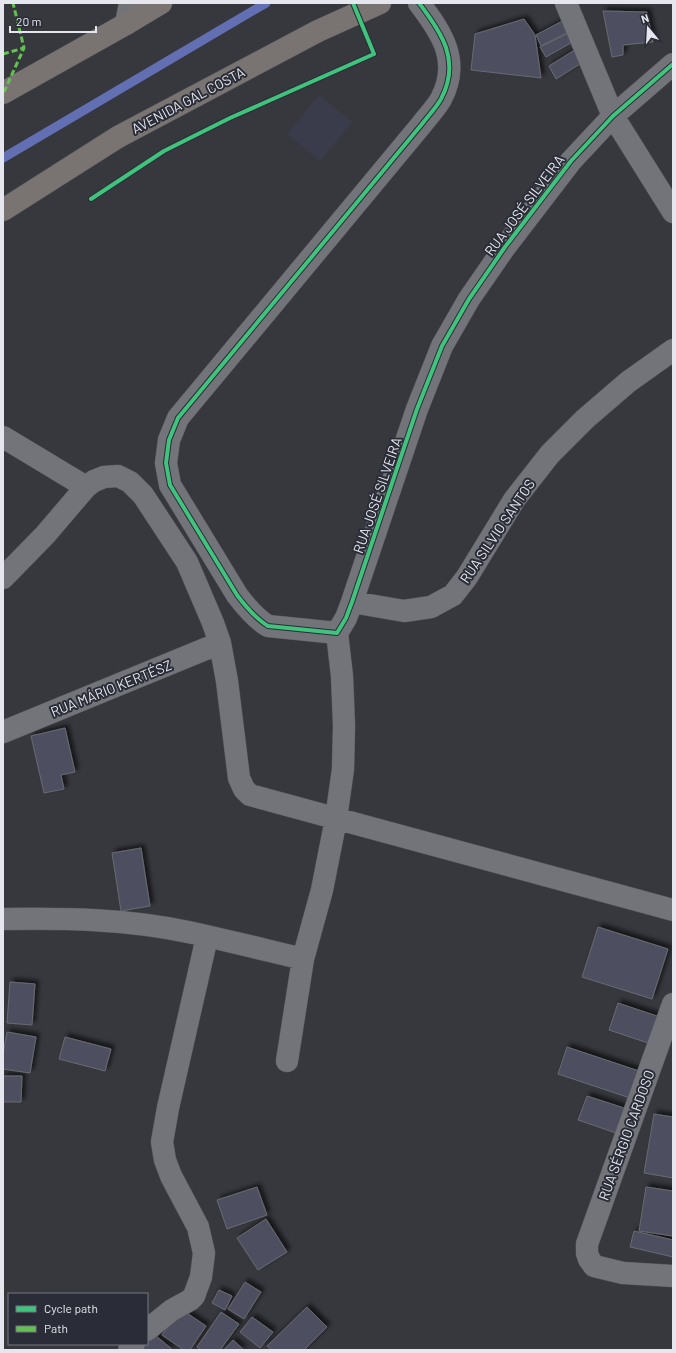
<svg xmlns="http://www.w3.org/2000/svg" width="676" height="1353" font-family="Barlow,sans-serif">
	<style>
		.built { fill: #3a3c4c }
		.lines { fill: none; stroke-linecap: round; stroke-linejoin: round }
		.stream { stroke: #626fb2; stroke-width: 9 }
		.building { fill: #4e5060; stroke: #696a6f; filter: url(#shadow) }
		.minor-casing { stroke: #535459; stroke-width: 23 }
		.major-casing { stroke: #535459; stroke-width: 23 }
		.minor { stroke: #73747a; stroke-width: 22 }
		.major { stroke: #797471; stroke-width: 22 }
		.quiet { stroke: #63c152; stroke-width: 3; stroke-dasharray: 6 3; stroke-linecap: butt }
		.cycleway-casing { stroke: #2a2d37; stroke-width: 6 }
		.cycleway { stroke: #40c37c; stroke-width: 4 }
		.labels { text-anchor: middle; dominant-baseline: central; stroke-width: 4; stroke-linejoin: round; paint-order: stroke }
		.street-label { font-size: 14px; fill: #e6e7ee; stroke: #2a2d37 }
	</style>
	<defs>
		<filter id="shadow"><feDropShadow dx="3.5" dy="-3.5" stdDeviation="2" flood-color="#0009"/></filter>
	</defs>
	<rect width="100%" height="100%" fill="#37383e"/>
	<path class="built" d="M 319,95 L 352,122 L 320,161 L 287,134 Z"/>
	<g class="lines">
		<path class="stream" d="M 3,158 L 266,3"/>
	</g>
	<path class="building" d="M 603,11 L 647,12 L 653,42 L 623,45 L 623,55 L 612,57 Z
		M 568,18 L 573,30 L 541,46 L 536,35 Z
		M 524,19 L 535,35 L 541,78 L 471,70 L 475,34 Z
		M 574,30 L 578,39 L 546,57 L 540,47 Z
		M 581,46 L 588,59 L 556,79 L 549,66 Z
		M 65,728 L 75,772 L 61,775 L 64,789 L 44,793 L 31,736 Z
		M 141,848 L 150,906 L 121,911 L 112,853 Z
		M 598,927 L 668,949 L 652,999 L 582,977 Z
		M 10,982 L 35,984 L 32,1025 L 7,1023 Z
		M 618,1003 L 660,1017 L 651,1044 L 609,1030 Z
		M 7,1032 L 36,1037 L 30,1073 L 3,1069 L 3,1054 Z
		M 65,1037 L 111,1049 L 105,1071 L 59,1059 Z
		M 567,1047 L 642,1072 L 633,1099 L 558,1074 Z
		M 3,1076 L 22,1076 L 21,1102 L 3,1102 Z
		M 587,1096 L 624,1108 L 616,1133 L 578,1120 Z
		M 654,1114 L 673,1117 L 673,1178 L 644,1173 Z
		M 257,1187 L 267,1215 L 227,1229 L 217,1200 Z
		M 646,1187 L 673,1191 L 673,1236 L 639,1231 Z
		M 266,1219 L 287,1252 L 258,1270 L 237,1238 Z
		M 634,1231 L 673,1240 L 673,1257 L 630,1247 Z
		M 245,1282 L 261,1292 L 244,1319 L 228,1309 Z
		M 219,1290 L 232,1296 L 225,1310 L 212,1303 Z
		M 307,1307 L 327,1327 L 304,1350 L 272,1350 L 267,1346 Z
		M 181,1309 L 206,1326 L 190,1350 L 184,1350 L 162,1335 Z
		M 221,1312 L 239,1324 L 220,1350 L 202,1350 L 197,1347 Z
		M 252,1317 L 273,1332 L 260,1348 L 240,1332 Z
		M 149,1330 L 173,1350 L 133,1350 L 138,1344 L 147,1344 L 147,1332 Z
		M 233,1340 L 244,1350 L 224,1350 Z"/>
	<g class="lines">
		<g class="minor-casing">
			<path id="minor" d="M 566,3 L 613,116 L 673,212
				M 126,24 L 130,3
				M 3,437 L 86,487
				M 3,578 L 45,535 L 86,487 L 94,481 L 104,477 L 118,476 L 130,482 L 143,495 L 187,562 L 213,623 L 220,643 L 227,681 L 239,778 L 244,789 L 250,795 L 673,910
				M 352,602 L 404,611 L 431,607 L 453,595 L 467,577 L 514,500 L 550,454 L 585,419 L 628,382 L 673,350
				M 337,633 L 268,626 C 255,618 246,607 237,595 L 170,485 L 166,463 L 169,440 L 178,418 L 422,124 C 428,116 436,108 441,99 C 461,61 442,33 419,3
				M 337,633 L 346,618 L 352,602 L 417,409 L 442,346 L 469,299 L 505,247 L 571,161 L 613,116 L 673,64
				M 3,732 L 220,643
				M 3,919 C 65,918 127,919 188,932 C 226,940 265,950 303,959
				M 673,1004 L 587,1244 L 587,1253 L 589,1259 L 594,1266 L 623,1273 L 673,1276
				M 287,1061 L 303,959 L 322,890 L 336,819 L 343,769 L 344,726 L 342,676 L 337,633
				M 147,1330 L 172,1310 L 190,1300 L 194,1296 L 201,1277 L 204,1253 L 198,1227 L 171,1176 L 165,1160 L 162,1142 L 168,1108 L 207,937
				M 129,1350 L 134,1344"/>
		</g>
		<g class="major-casing">
			<path id="major" d="M 3,93 L 126,24 L 161,3
				M 3,210 L 118,137 L 318,31 L 380,3"/>
		</g>
		<use href="#minor" class="minor"/>
		<use href="#major" class="major"/>
		<path class="quiet" d="M 3,54 L 24,48
			M 4,92 L 24,48 L 13,3"/>
		<g class="cycleway-casing">
			<path id="cycleway" d="M 419,3 C 442,33 461,61 441,99 C 436,108 428,116 422,124 L 178,418 L 169,440 L 166,463 L 170,485 L 237,595 C 246,607 255,618 268,626 L 337,633 L 346,618 L 352,602 L 417,409 L 442,346 L 469,299 L 505,247 L 571,161 L 613,116 L 673,64
				M 91,199 L 164,151 L 230,118 L 374,54 L 353,3"/>
		</g>
		<use href="#cycleway" class="cycleway"/>
	</g>
	<g class="labels">
		<g class="street-label">
			<text transform="translate(188 100) rotate(-28)">AVENIDA GAL COSTA</text>
			<text transform="translate(524 205) rotate(-53)">RUA JOSÉ SILVEIRA</text>
			<text transform="translate(377 495) rotate(-71)">RUA JOSÉ SILVEIRA</text>
			<text transform="translate(497 531) rotate(-56)">RUA SILVIO SANTOS</text>
			<text transform="translate(111 688) rotate(-22)">RUA MÁRIO KERTÉSZ</text>
			<text transform="translate(626 1135) rotate(-70)">RUA SÉRGIO CARDOSO</text>
		</g>
	</g>
	<rect width="676" height="1353" fill="none" stroke="#e6e7ee" stroke-width="8"/>
	<rect x="8" y="1293" width="140" height="52" fill="#2a2d37" stroke="#757780"/>
	<rect x="16" y="1306" width="20" height="6" fill="#40c37c" stroke="#757780"/>
	<text x="44" y="1313" font-size="12" fill="#e6e7ee">Cycle path</text>
	<rect x="16" y="1326" width="20" height="6" fill="#63c152" stroke="#757780"/>
	<text x="44" y="1333" font-size="12" fill="#e6e7ee">Path</text>
	<g transform="translate(648 28) rotate(342)" stroke="#2a2d37" stroke-width="3" paint-order="stroke">
	<path d="M0-3L7 15L0 10L-7 15Z" fill="#e6e7ee"/>
	<text y="-6" font-size="11" font-weight="bold" text-anchor="middle" fill="#e6e7ee">N</text>
	</g>
	<path d="M10 26v6h86v-6" fill="none" stroke="#e6e7ee" stroke-width="2"/>
	<text x="16" y="26" font-size="12" fill="#e6e7ee" stroke="#2a2d37" stroke-width="3" paint-order="stroke">20 m</text>
</svg>
